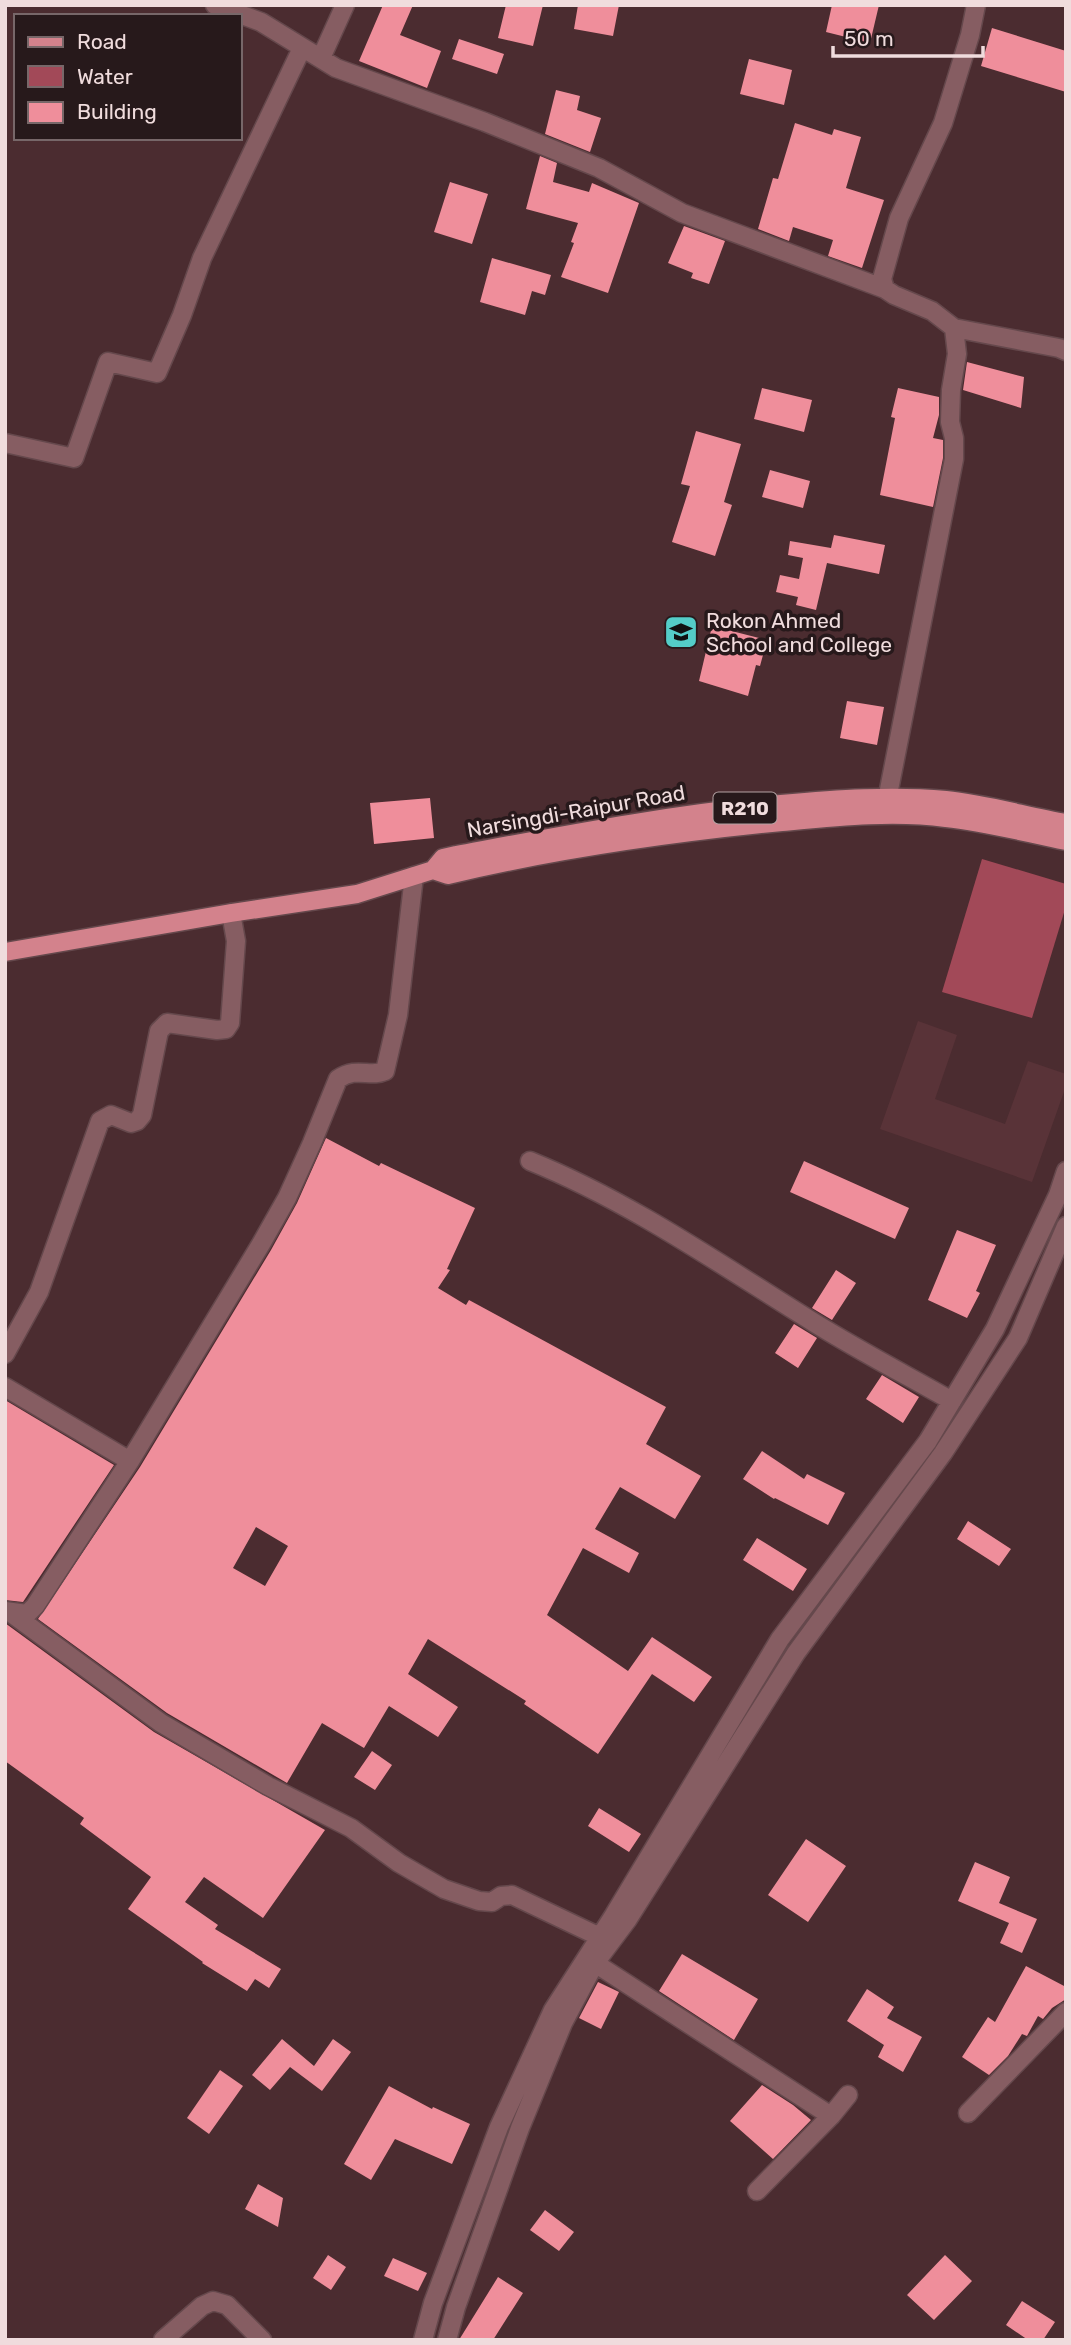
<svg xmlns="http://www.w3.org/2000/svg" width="1071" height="2345" font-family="Rubik,sans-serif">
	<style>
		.built { fill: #593338 }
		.water { fill: #a24958 }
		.building { fill: #ef8e9b; fill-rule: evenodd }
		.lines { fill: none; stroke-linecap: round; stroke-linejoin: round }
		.minor-casing { stroke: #65484c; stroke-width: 21 }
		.major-casing { stroke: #65484c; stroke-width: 21 }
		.minor { stroke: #865d62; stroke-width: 18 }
		.major { stroke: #d3828c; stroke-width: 18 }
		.labels { text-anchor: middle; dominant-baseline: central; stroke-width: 7; stroke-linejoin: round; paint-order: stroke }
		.shield { fill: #27191b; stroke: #b4a2a3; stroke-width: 2 }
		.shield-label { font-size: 19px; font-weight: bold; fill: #f0dcdd }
		.poi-label { font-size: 21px; fill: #f0dcdd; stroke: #27191b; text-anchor: start }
		.street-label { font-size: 21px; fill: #f0dcdd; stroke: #27191b }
	</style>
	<rect width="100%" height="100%" fill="#4b2c30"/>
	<path class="built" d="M 918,1021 L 957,1035 L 935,1099 L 1005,1124 L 1028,1061 L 1066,1074 L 1066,1086 L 1032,1182 L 880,1129 Z"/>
	<path class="water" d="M 982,859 L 1066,884 L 1066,906 L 1032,1018 L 942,992 Z"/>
	<path class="building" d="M 383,5 L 413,5 L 400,35 L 441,51 L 427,88 L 359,61 Z
		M 506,5 L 543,5 L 533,46 L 498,38 Z
		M 578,5 L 619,5 L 613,36 L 574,29 Z
		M 832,5 L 879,5 L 870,43 L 826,32 Z
		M 992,28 L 1066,51 L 1066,92 L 981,66 Z
		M 459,39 L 504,54 L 497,74 L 452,59 Z
		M 749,59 L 792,70 L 784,105 L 740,94 Z
		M 556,90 L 580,96 L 577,110 L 601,118 L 590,152 L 545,134 Z
		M 795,123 L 832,135 L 834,129 L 861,137 L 846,188 L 884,200 L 862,268 L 828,256 L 833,240 L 793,227 L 789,241 L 758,229 L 773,178 L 778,179 Z
		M 540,156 L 557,163 L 553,182 L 589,192 L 592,183 L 639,203 L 608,293 L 561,277 L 574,243 L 571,242 L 578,223 L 526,209 Z
		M 450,182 L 488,194 L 472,244 L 434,232 Z
		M 684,226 L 725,241 L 709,284 L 691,278 L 693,273 L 668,263 Z
		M 492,258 L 551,275 L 545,295 L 532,291 L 525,315 L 480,302 Z
		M 967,362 L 1024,377 L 1021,408 L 963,390 Z
		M 762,388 L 812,400 L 804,432 L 754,419 Z
		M 898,388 L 939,397 L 939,415 L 933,438 L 943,440 L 943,458 L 933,507 L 880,495 L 895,418 L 891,417 Z
		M 696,431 L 741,444 L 724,502 L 732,505 L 715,556 L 672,542 L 690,486 L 681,484 Z
		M 770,470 L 810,481 L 803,508 L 762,497 Z
		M 834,535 L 885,545 L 879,574 L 827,563 L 816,610 L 796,605 L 798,597 L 776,592 L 780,575 L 799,579 L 803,558 L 788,555 L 790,541 L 831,548 Z
		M 712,626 L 767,640 L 760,666 L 756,665 L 748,696 L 699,681 Z
		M 847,701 L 884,707 L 877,745 L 840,738 Z
		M 430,798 L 434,838 L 374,844 L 370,803 Z
		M 326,1138 L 379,1166 L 381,1163 L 475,1208 L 447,1269 L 450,1270 L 438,1288 L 466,1305 L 469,1300 L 666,1407 L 646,1444 L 701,1476 L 675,1519 L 620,1487 L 595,1529 L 639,1553 L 629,1573 L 583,1548 L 547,1615 L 628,1671 L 652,1637 L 712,1677 L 694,1702 L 652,1674 L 598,1754 L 524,1704 L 526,1701 L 428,1639 L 408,1674 L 458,1707 L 438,1737 L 389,1706 L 364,1748 L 322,1723 L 287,1783 L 167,1713 L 38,1619 L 140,1467 L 271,1250 L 297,1203 ZM 256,1527 L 288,1546 L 265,1586 L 233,1568 Z
		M 804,1161 L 909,1208 L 895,1239 L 790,1192 Z
		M 957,1230 L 996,1245 L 976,1291 L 980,1293 L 967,1318 L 928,1300 Z
		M 836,1270 L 856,1283 L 832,1320 L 812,1308 Z
		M 794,1324 L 817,1338 L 798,1368 L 775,1353 Z
		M 882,1375 L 919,1397 L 903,1423 L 866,1399 Z
		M 5,1400 L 114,1465 L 23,1602 L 5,1600 Z
		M 762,1451 L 804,1479 L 807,1474 L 845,1493 L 828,1525 L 775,1498 L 774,1499 L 743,1479 Z
		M 968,1521 L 1011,1549 L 999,1566 L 957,1539 Z
		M 757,1538 L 807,1569 L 793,1591 L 743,1560 Z
		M 5,1623 L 154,1732 L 325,1830 L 263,1918 L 204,1877 L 185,1902 L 218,1925 L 215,1929 L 281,1969 L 269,1988 L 255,1979 L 247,1991 L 202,1963 L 203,1962 L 128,1909 L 151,1877 L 80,1824 L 84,1818 L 5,1761 Z
		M 372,1751 L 392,1765 L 375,1790 L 354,1777 Z
		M 599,1808 L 641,1834 L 629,1852 L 588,1826 Z
		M 806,1839 L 846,1866 L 808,1922 L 768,1895 Z
		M 975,1862 L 1010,1877 L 999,1903 L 1037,1919 L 1022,1953 L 1000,1943 L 1009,1923 L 958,1901 Z
		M 682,1954 L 758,1999 L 734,2040 L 659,1991 Z
		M 1026,1966 L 1066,1987 L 1066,1999 L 1052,2008 L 1043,2019 L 1038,2016 L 1027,2036 L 1022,2034 L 1008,2056 L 989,2075 L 962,2057 L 988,2017 L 995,2022 Z
		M 598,1982 L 619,1992 L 601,2029 L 579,2018 Z
		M 867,1989 L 894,2007 L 887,2018 L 922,2037 L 903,2072 L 878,2057 L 884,2045 L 847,2021 Z
		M 282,2039 L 314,2066 L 333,2039 L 351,2052 L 322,2091 L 290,2067 L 270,2090 L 252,2075 Z
		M 220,2070 L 243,2086 L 209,2134 L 187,2118 Z
		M 762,2085 L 793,2105 L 811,2120 L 773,2159 L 730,2121 Z
		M 389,2086 L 432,2109 L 433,2107 L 470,2124 L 452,2164 L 395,2139 L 371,2180 L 344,2164 Z
		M 258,2184 L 283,2198 L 278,2227 L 245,2209 Z
		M 545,2210 L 574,2232 L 559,2251 L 530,2230 Z
		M 328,2255 L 346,2267 L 331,2290 L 313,2278 Z
		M 945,2255 L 972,2281 L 934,2320 L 907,2295 Z
		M 393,2258 L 427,2273 L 418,2291 L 384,2276 Z
		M 498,2277 L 523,2293 L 493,2340 L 459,2340 Z
		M 1022,2301 L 1055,2322 L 1043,2340 L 1028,2340 L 1006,2325 Z"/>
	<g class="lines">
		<g class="minor-casing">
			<path id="minor" d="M 215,5 L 261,22 L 336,68 L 485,122 L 599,168 L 682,213 L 885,289 L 894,295 L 932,311 L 954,328 L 1059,348 L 1066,351
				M 321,58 L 345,5
				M 885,289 L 882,279 L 899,218 L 943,123 L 970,35 L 976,5
				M 5,443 L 74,458 L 108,362 L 157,373 L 182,315 L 202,258 L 302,48
				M 885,810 L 954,459 L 954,438 L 950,422 L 951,390 L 957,354 L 954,328
				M 530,1161 C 631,1202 721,1265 813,1322 C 858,1350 906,1375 952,1401
				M 5,1354 L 39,1292 L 100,1121 L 111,1115 L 131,1123 L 137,1121 L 142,1115 L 159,1031 L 167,1023 L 217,1030 L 226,1029 L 230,1023 L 236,941 L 231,913
				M 5,1387 L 130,1461
				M 5,1611 L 27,1614 L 35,1606 L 130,1461 L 261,1244 L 287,1198 L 312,1143 L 338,1079 C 357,1066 370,1078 385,1071 L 398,1015 L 414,876
				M 11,1613 L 161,1723 L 268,1786 L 351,1828 L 399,1863 L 444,1889 L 479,1901 L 492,1902 L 501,1896 L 512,1895 L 600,1937
				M 587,1958 L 831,2116
				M 968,2113 L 1066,2012
				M 757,2191 L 831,2116 L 848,2095
				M 163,2340 L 202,2306 L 213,2301 L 227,2305 L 262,2340
				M 423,2340 L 433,2303 L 499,2127 L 553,2010 L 614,1915 L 780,1639 L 928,1441 L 995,1329 L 1058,1195 L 1066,1171
				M 447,2340 L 456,2307 L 520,2128 L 563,2023 L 595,1963 L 628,1919 L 796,1653 L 943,1453 L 1018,1338 L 1066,1226"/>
		</g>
		<g class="major-casing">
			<path id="major" d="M 433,870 L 448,875 C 557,849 670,833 782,822 C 836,817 893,811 946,818 C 986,822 1026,833 1066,841
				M 5,952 L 231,913 L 357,894 L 433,870 L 443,858 L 456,855 C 564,835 672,814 781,804 C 836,799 891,795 946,800 C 986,804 1026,816 1066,823"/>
		</g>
		<use href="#minor" class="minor"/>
		<use href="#major" class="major"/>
	</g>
	<defs>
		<g id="school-square" transform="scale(1.75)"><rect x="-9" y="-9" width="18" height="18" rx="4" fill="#54cdc8" stroke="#27191b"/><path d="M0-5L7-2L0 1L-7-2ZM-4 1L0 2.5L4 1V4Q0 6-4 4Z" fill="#111"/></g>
	</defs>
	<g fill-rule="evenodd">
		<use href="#school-square" x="681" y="632"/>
	</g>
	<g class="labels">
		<rect class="shield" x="713.5" y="792.5" width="63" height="31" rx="5"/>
		<g class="shield-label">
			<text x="745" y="808">R210</text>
		</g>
		<g class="poi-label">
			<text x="706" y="620">Rokon Ahmed<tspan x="706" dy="24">School and College</tspan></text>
		</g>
		<g class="street-label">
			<text transform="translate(576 811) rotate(-10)">Narsingdi-Raipur Road</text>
		</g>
	</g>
	<rect width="1071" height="2345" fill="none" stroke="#f0dcdd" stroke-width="14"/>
	<rect x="14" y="14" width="228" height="126" fill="#27191b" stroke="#776769" stroke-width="2"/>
	<rect x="28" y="37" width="35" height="10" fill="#d3828c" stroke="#776769" stroke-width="2"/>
	<text x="77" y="49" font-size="21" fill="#f0dcdd">Road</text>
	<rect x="28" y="66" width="35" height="21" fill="#a24958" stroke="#776769" stroke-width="2"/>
	<text x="77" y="84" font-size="21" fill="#f0dcdd">Water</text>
	<rect x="28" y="102" width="35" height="21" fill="#ef8e9b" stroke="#776769" stroke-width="2"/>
	<text x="77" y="119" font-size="21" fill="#f0dcdd">Building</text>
	<path d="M833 46v10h150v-10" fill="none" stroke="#f0dcdd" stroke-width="3.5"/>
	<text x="844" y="46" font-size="21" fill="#f0dcdd" stroke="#27191b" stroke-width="5" paint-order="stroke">50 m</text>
</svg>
